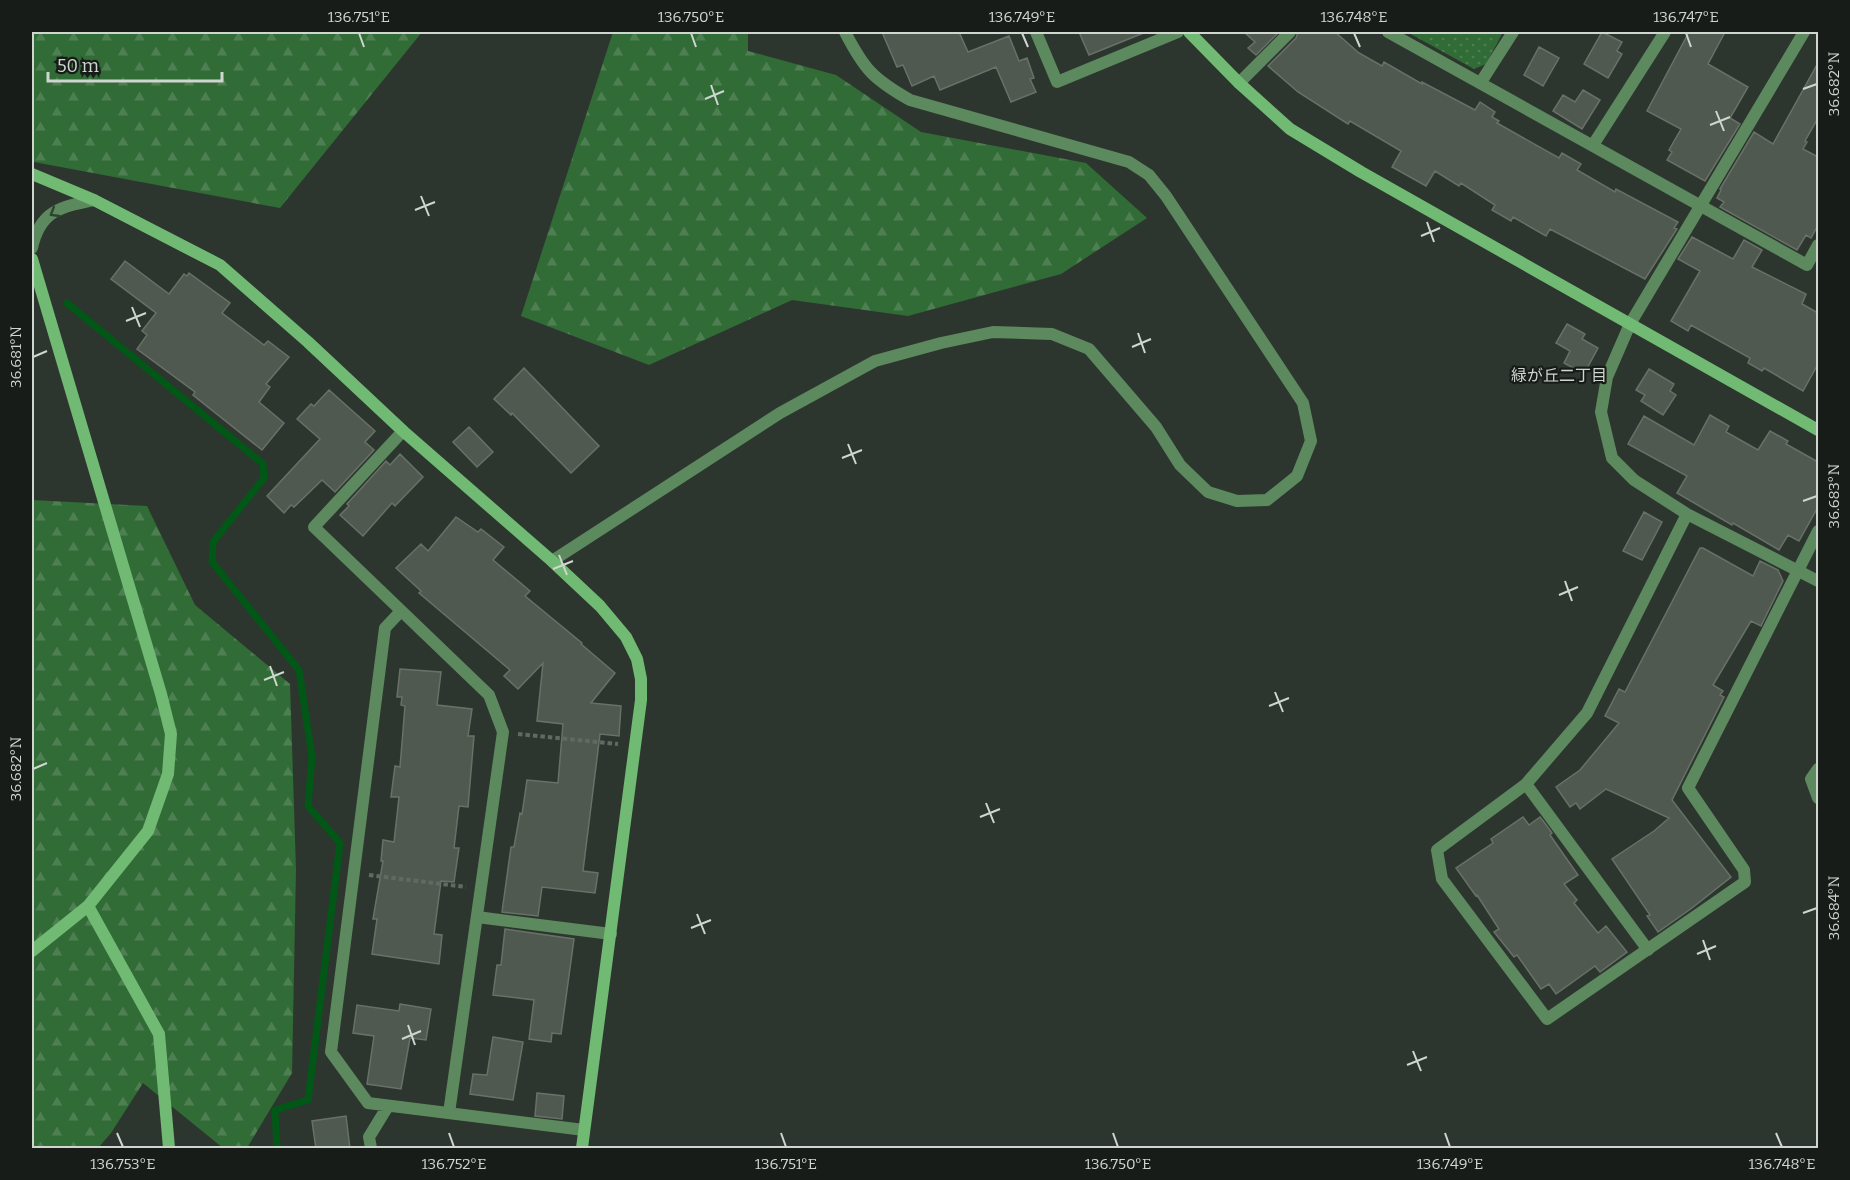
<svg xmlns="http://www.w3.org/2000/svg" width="1850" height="1180" font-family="Bitter,'Noto Sans JP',serif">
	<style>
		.forest { fill: url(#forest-firs) }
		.park { fill: url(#park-dots) }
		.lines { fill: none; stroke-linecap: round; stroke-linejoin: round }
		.stream { stroke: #015816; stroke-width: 7 }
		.building { fill: #505950; stroke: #687168; stroke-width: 1.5 }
		.path { stroke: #616962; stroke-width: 4; stroke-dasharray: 4.5 3; stroke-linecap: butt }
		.lane { stroke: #5c8a5e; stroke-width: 12 }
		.street { stroke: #5c8a5e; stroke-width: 12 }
		.secondary { stroke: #70ba74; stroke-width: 12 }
		.oneway { stroke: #304230 }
		.ticks { fill: none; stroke: #cfd5cf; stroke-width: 2 }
		.labels { text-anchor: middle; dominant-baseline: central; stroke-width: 4.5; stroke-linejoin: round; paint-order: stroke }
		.neighbourhood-label { font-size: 16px; fill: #cfd5cf; stroke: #181c18 }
		.neatline { fill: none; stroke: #cfd5cf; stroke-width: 2 }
		.ticks-label { font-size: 15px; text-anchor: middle; fill: #cfd5cf }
	</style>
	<defs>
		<pattern id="forest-firs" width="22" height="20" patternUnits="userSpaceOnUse" patternTransform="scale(1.5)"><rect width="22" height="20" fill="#316b36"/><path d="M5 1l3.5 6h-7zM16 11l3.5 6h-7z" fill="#4e7f52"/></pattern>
		<pattern id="park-dots" width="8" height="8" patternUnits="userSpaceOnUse" patternTransform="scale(1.5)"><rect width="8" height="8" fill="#316b36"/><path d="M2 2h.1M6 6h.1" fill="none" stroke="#4e7f52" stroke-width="1.8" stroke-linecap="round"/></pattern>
	</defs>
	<rect width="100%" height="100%" fill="#2d362e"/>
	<path class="forest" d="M 32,32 L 422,32 L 280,208 L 34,162 L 32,158 Z
		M 613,32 L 748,32 L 748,51 L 836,75 L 921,132 L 1086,163 L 1147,218 L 1061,274 L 908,316 L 792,300 L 649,365 L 521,316 Z
		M 32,500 L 147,506 L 195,605 L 290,684 L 296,870 L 292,1073 L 247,1148 L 223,1148 L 143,1083 L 111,1133 L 98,1148 L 32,1148 Z"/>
	<path class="park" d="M 1407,32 L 1503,32 L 1486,64 L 1474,69 Z"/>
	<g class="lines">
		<path class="stream" d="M 67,303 L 263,464 L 264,478 L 213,542 L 212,562 L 299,670 L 312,757 L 308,806 L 340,843 L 308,1100 L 275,1110 L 277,1148"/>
	</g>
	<path class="building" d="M 882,32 L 959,32 L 968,52 L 1009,36 L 1019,61 L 1027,58 L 1034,78 L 1030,79 L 1036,92 L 1011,102 L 996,67 L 940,90 L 934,76 L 912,86 L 903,65 L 897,67 Z
		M 1079,32 L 1146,32 L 1089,55 Z
		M 1244,32 L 1279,32 L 1256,55 L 1248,48 L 1255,42 Z
		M 1298,32 L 1335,32 L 1359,53 L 1382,66 L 1384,62 L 1422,84 L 1422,82 L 1475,110 L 1480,102 L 1495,112 L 1492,117 L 1499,121 L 1497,123 L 1559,158 L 1562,153 L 1581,164 L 1577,170 L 1615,192 L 1616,189 L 1678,222 L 1674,228 L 1677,229 L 1645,279 L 1550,229 L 1546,236 L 1513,217 L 1511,221 L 1492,210 L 1495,205 L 1461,183 L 1459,186 L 1435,171 L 1426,186 L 1392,167 L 1401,151 L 1350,121 L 1348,124 L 1298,92 L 1268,66 L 1296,38 Z
		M 1602,32 L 1622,42 L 1617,51 L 1622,54 L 1608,78 L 1584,64 Z
		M 1689,32 L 1725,32 L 1708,64 L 1748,87 L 1730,118 L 1740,124 L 1705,181 L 1667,160 L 1672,152 L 1669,150 L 1681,129 L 1647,111 Z
		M 1539,47 L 1559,58 L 1543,86 L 1524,75 Z
		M 1818,63 L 1818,118 L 1805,141 L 1807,142 L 1803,149 L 1818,157 L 1818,225 L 1811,238 L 1806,235 L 1797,250 L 1720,207 L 1724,202 L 1717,198 L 1721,190 L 1720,189 L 1754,132 L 1773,144 Z
		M 1583,90 L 1600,100 L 1582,129 L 1553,111 L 1563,95 L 1575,102 Z
		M 1692,237 L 1733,259 L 1744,240 L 1762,250 L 1752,267 L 1806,294 L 1802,304 L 1818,313 L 1818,364 L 1803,391 L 1764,368 L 1762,371 L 1748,363 L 1750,358 L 1691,325 L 1688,331 L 1671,321 L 1700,271 L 1678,259 Z
		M 125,261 L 169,294 L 184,274 L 187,276 L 189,273 L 230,303 L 222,313 L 264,345 L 268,341 L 289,357 L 266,384 L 270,387 L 259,402 L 284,423 L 262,450 L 193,395 L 195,392 L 137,349 L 147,335 L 142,331 L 156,313 L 111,279 Z
		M 1567,324 L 1585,334 L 1582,339 L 1598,348 L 1584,374 L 1564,363 L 1570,351 L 1556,343 Z
		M 524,368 L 599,446 L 571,473 L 512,413 L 511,415 L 494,399 Z
		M 1649,369 L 1674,384 L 1670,391 L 1676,395 L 1663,415 L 1641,401 L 1645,395 L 1636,390 Z
		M 329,390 L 375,431 L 365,442 L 374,450 L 335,492 L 322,480 L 294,507 L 291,505 L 284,513 L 267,496 L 320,439 L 297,419 L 311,404 L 314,406 Z
		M 1710,415 L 1729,426 L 1726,432 L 1758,450 L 1770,431 L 1788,441 L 1786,444 L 1818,462 L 1818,507 L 1799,541 L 1788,535 L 1779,550 L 1733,523 L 1732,525 L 1677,493 L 1687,476 L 1628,444 L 1644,416 L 1694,445 Z
		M 469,427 L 493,452 L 477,467 L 453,442 Z
		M 400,454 L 423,477 L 395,506 L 392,503 L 363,536 L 340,515 L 349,506 L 347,504 L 386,461 L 390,465 Z
		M 1644,512 L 1662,522 L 1642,560 L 1623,551 Z
		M 456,517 L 478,532 L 481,529 L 504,547 L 493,560 L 530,591 L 525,596 L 582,643 L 581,644 L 615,673 L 591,703 L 621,706 L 619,736 L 600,734 L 583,871 L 598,873 L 595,893 L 542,887 L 538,916 L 502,912 L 511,847 L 514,847 L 520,813 L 522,814 L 527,780 L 558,783 L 563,724 L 537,721 L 543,663 L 518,689 L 504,676 L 510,670 L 419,593 L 421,591 L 396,568 L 421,544 L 428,551 Z
		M 1700,548 L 1703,548 L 1753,576 L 1760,561 L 1778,570 L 1783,581 L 1761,626 L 1751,621 L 1713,685 L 1723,691 L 1720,695 L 1724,697 L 1672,800 L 1731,877 L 1692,908 L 1658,932 L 1647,916 L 1650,915 L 1612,859 L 1654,831 L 1669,818 L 1606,789 L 1580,809 L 1576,803 L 1570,807 L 1556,787 L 1580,770 L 1619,723 L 1605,716 L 1619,689 L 1625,692 Z
		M 400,669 L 441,672 L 437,705 L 472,709 L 468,736 L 474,736 L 468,807 L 459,806 L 454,848 L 459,848 L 454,882 L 441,881 L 434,934 L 442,935 L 439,964 L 372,954 L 377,919 L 373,919 L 383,861 L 381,861 L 383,840 L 394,842 L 399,797 L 391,797 L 395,766 L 400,767 L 405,706 L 401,705 L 402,697 L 397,697 Z
		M 1523,817 L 1529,825 L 1540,817 L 1544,822 L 1552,833 L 1550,835 L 1578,875 L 1564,884 L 1577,900 L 1574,903 L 1598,933 L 1606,926 L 1627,952 L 1600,972 L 1595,966 L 1556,994 L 1549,984 L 1541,989 L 1517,955 L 1514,957 L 1494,932 L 1499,929 L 1477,895 L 1476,896 L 1456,868 L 1493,843 L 1491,839 Z
		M 505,929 L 574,939 L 561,1034 L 552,1033 L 551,1042 L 529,1039 L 534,1000 L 493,995 L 497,965 L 501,965 Z
		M 400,1004 L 431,1009 L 426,1040 L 410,1038 L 401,1089 L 367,1084 L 374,1036 L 353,1033 L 357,1005 L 399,1011 Z
		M 493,1037 L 523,1042 L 513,1100 L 470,1094 L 473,1074 L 487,1075 Z
		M 537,1093 L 564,1096 L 562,1119 L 535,1116 Z
		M 346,1116 L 350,1149 L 316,1149 L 312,1121 Z"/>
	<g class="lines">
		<path class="path" d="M 518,734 L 618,744
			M 369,875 L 466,887"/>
		<path class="lane" d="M 1239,83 L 1290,32
			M 1818,769 L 1811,779 L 1818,798
			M 477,917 L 611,934"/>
		<path class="street" d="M 1036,32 L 1057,82 L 1178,32
			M 1388,32 L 1807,265 L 1818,245
			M 1804,32 L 1630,324 L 1607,377 L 1601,412 L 1612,458 L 1634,480 L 1687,514 L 1818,581
			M 1481,82 L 1513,32
			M 1593,145 L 1665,32
			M 32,248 C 40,211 60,207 94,200
			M 403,431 L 314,527 L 489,695 L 503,732 L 449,1113
			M 1687,514 L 1587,713 L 1526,784 L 1437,850 L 1442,879 L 1547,1019 L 1745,882 L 1744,870 L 1688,788 L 1818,531
			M 552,561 L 780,413 L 875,361 L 941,343 L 993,332 L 1052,334 L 1089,349 L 1156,427 L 1180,465 L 1208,492 L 1237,501 L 1267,500 L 1297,476 L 1311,441 L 1303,403 L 1166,196 L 1149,175 L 1129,162 L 910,100 C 873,79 864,69 845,32
			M 401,611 L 385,628 L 331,1052 L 368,1103 L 584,1130
			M 1526,784 L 1648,950
			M 371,1148 L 369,1137 L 388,1106"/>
		<path class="secondary" d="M 1189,32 L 1239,83 L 1290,129 L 1361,172 L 1818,430
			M 32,174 L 94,200 L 220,265 L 308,342 L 403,431 L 552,561 L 600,606 L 626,637 L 637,659 L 641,679 L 641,700 L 582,1148
			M 32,259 L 161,694 L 171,734 L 168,774 L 148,831 L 88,906 L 32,951
			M 88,906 L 159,1034 L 169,1148"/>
	</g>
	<defs><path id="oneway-chevron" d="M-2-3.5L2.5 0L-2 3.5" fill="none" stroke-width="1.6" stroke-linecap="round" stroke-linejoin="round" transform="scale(1.5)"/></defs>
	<use class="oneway" href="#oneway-chevron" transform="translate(54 213) rotate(149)"/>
	<path class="ticks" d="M 359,33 L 364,47M 691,33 L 696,47M 1022,33 L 1028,47M 1354,33 L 1360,47M 1686,33 L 1691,47M 711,85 L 718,105M 1803,89 L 1817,84M 705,99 L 724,91M 1716,111 L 1724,131M 1710,125 L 1730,117M 421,196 L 429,216M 415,210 L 435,202M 1427,222 L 1434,242M 1421,236 L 1440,228M 132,307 L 140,327M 126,321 L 146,313M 1138,333 L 1145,353M 1132,347 L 1151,339M 33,357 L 47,351M 848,444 L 856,464M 842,458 L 862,450M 1803,501 L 1817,496M 559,555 L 567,575M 553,569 L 573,561M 1565,581 L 1572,601M 1559,595 L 1578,587M 270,666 L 277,686M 264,680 L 284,672M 1275,692 L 1283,712M 1269,706 L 1289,698M 33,769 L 47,763M 986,803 L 994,823M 980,817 L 1000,809M 1803,913 L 1817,908M 697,914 L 705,934M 691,928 L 711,920M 1703,940 L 1710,960M 1697,954 L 1716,946M 408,1025 L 415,1045M 402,1039 L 421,1031M 1413,1051 L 1421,1071M 1407,1065 L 1427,1057M 117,1133 L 123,1147M 449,1133 L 454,1147M 781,1133 L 786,1147M 1113,1133 L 1118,1147M 1445,1133 L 1450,1147M 1776,1133 L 1782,1147"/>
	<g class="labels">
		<g class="neighbourhood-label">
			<text x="1559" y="375">緑が丘二丁目</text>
		</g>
	</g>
	<rect width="1850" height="1180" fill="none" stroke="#181c18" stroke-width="66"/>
	<path d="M48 72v9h174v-9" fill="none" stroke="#cfd5cf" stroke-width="3"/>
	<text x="57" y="72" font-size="18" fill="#cfd5cf" stroke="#181c18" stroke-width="4.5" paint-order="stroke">50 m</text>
	<rect x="33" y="33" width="1784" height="1114" class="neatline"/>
	<g class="ticks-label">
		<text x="359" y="22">136.751°E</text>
		<text x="691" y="22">136.750°E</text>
		<text x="1022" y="22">136.749°E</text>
		<text x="1354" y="22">136.748°E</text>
		<text x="1686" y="22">136.747°E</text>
		<text transform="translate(1834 84) rotate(-90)" y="5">36.682°N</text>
		<text transform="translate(16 357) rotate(-90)" y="5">36.681°N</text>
		<text transform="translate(1834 496) rotate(-90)" y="5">36.683°N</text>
		<text transform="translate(16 769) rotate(-90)" y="5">36.682°N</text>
		<text transform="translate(1834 908) rotate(-90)" y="5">36.684°N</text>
		<text x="123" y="1169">136.753°E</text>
		<text x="454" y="1169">136.752°E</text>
		<text x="786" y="1169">136.751°E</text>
		<text x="1118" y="1169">136.750°E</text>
		<text x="1450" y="1169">136.749°E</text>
		<text x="1782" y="1169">136.748°E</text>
	</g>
</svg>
